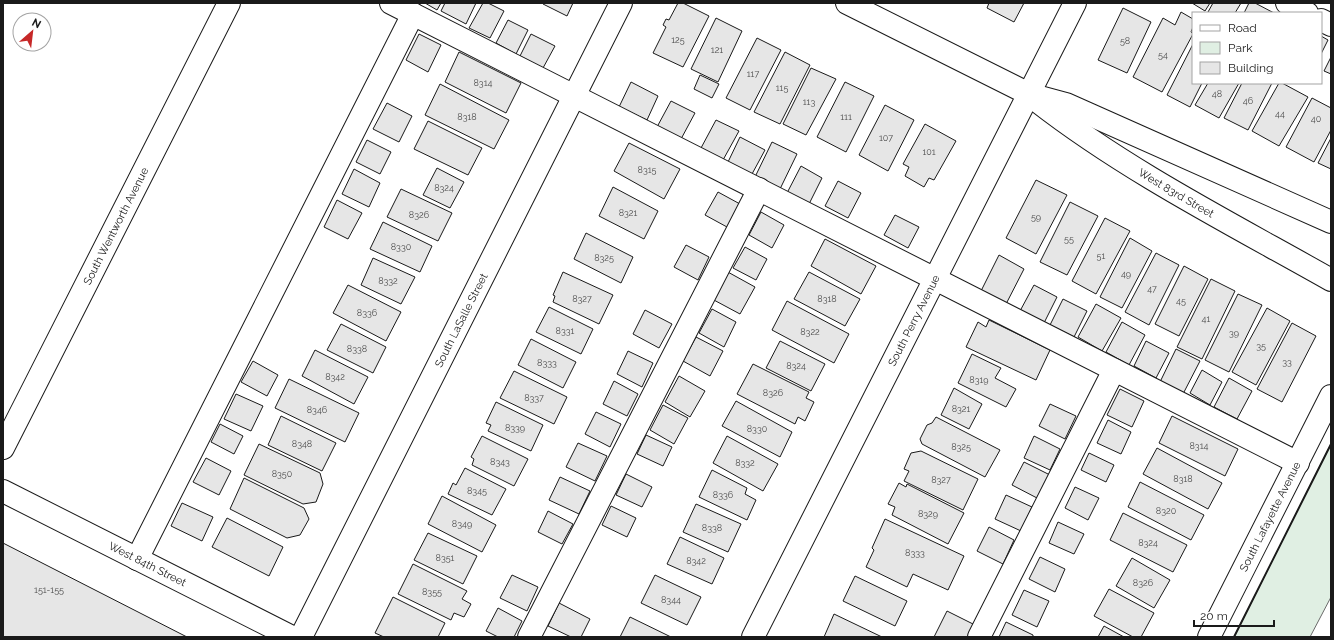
<svg xmlns="http://www.w3.org/2000/svg" width="1334" height="640" font-family="Raleway,sans-serif">
	<style>
		.green { fill: #e0efe3; stroke: #6a6a6a }
		.building { fill: #e6e6e6; stroke: #1a1a1a }
		.lines { fill: none; stroke-linecap: round; stroke-linejoin: round }
		.minor-casing { stroke: #1a1a1a; stroke-width: 24 }
		.major-casing { stroke: #1a1a1a; stroke-width: 24 }
		.minor { stroke: #fff; stroke-width: 22 }
		.major { stroke: #fff; stroke-width: 22 }
		.wall { stroke: #1a1a1a; stroke-width: 2 }
		.labels { text-anchor: middle; dominant-baseline: central; stroke-width: 3; stroke-linejoin: round; paint-order: stroke }
		.number-label { font-size: 9px; fill: #4d4d4d }
		.street-label { font-size: 11px; fill: #1a1a1a; stroke: #fff }
	</style>
	<rect width="100%" height="100%" fill="#fff"/>
	<path class="green" d="M 1331,444 L 1331,597 L 1310,637 L 1234,637 Z"/>
	<path class="building" d="M 425,3 L 441,3 L 437,10 Z
		M 445,3 L 476,3 L 466,24 L 441,11 Z
		M 483,3 L 488,3 L 504,11 L 490,38 L 469,28 Z
		M 543,3 L 573,3 L 567,16 L 543,4 Z
		M 678,3 L 683,3 L 709,16 L 683,67 L 653,53 L 666,27 L 663,25 L 666,19 L 669,20 Z
		M 989,3 L 1024,3 L 1014,22 L 987,8 Z
		M 1192,3 L 1210,3 L 1205,11 Z
		M 1213,3 L 1241,3 L 1235,13 L 1210,13 L 1208,12 Z
		M 1249,3 L 1255,3 L 1274,13 L 1244,13 Z
		M 1123,8 L 1151,22 L 1127,73 L 1098,60 Z
		M 1181,12 L 1193,19 L 1193,27 L 1191,32 L 1193,34 L 1162,92 L 1133,77 L 1163,18 L 1175,25 Z
		M 716,18 L 742,31 L 718,82 L 691,69 Z
		M 508,20 L 528,30 L 516,54 L 496,43 Z
		M 419,34 L 441,45 L 428,72 L 406,60 Z
		M 531,34 L 555,46 L 543,68 L 520,56 Z
		M 1321,36 L 1328,40 L 1321,54 Z
		M 757,38 L 781,50 L 750,110 L 726,98 Z
		M 1193,44 L 1193,83 L 1202,83 L 1190,107 L 1167,95 Z
		M 459,52 L 521,83 L 506,113 L 445,82 Z
		M 785,52 L 810,65 L 780,124 L 754,112 Z
		M 1331,57 L 1331,74 L 1324,71 Z
		M 811,68 L 836,79 L 806,135 L 783,124 Z
		M 700,75 L 719,84 L 712,98 L 694,89 Z
		M 631,82 L 658,96 L 647,120 L 619,107 Z
		M 845,82 L 874,96 L 846,152 L 817,137 Z
		M 1208,83 L 1239,83 L 1219,118 L 1195,105 Z
		M 1242,83 L 1272,83 L 1248,130 L 1224,118 Z
		M 1279,83 L 1282,83 L 1308,97 L 1279,146 L 1252,131 Z
		M 440,84 L 509,120 L 494,149 L 425,115 Z
		M 1312,98 L 1331,108 L 1331,130 L 1314,162 L 1286,147 Z
		M 671,101 L 695,113 L 681,139 L 657,127 Z
		M 387,103 L 412,116 L 399,142 L 373,129 Z
		M 885,105 L 914,120 L 888,171 L 859,155 Z
		M 716,120 L 739,131 L 723,160 L 701,148 Z
		M 428,121 L 482,148 L 468,175 L 414,149 Z
		M 925,124 L 956,141 L 934,180 L 929,178 L 924,187 L 905,176 L 909,167 L 903,164 Z
		M 740,137 L 765,150 L 752,174 L 728,162 Z
		M 1331,138 L 1331,169 L 1318,163 Z
		M 367,140 L 391,152 L 380,174 L 356,162 Z
		M 772,142 L 797,154 L 780,189 L 755,177 Z
		M 629,143 L 680,169 L 664,199 L 614,171 Z
		M 801,166 L 822,178 L 809,204 L 787,193 Z
		M 437,168 L 464,182 L 450,208 L 423,195 Z
		M 354,169 L 380,183 L 369,207 L 342,194 Z
		M 1036,180 L 1067,195 L 1036,254 L 1006,238 Z
		M 838,181 L 861,193 L 848,218 L 825,206 Z
		M 613,187 L 658,211 L 644,239 L 599,216 Z
		M 401,189 L 452,213 L 438,241 L 387,217 Z
		M 718,192 L 740,204 L 727,227 L 705,215 Z
		M 337,200 L 362,213 L 348,239 L 324,227 Z
		M 1070,202 L 1098,216 L 1067,275 L 1040,262 Z
		M 761,212 L 784,225 L 772,248 L 749,235 Z
		M 895,215 L 919,227 L 908,248 L 884,235 Z
		M 1105,218 L 1130,231 L 1096,294 L 1072,281 Z
		M 383,222 L 432,246 L 420,272 L 370,249 Z
		M 586,233 L 633,257 L 621,283 L 574,259 Z
		M 1130,238 L 1152,251 L 1122,308 L 1100,297 Z
		M 825,239 L 876,266 L 861,294 L 811,266 Z
		M 686,245 L 709,257 L 698,280 L 674,267 Z
		M 745,247 L 767,259 L 756,280 L 733,268 Z
		M 1156,253 L 1179,265 L 1149,325 L 1125,312 Z
		M 999,255 L 1024,269 L 1005,306 L 980,293 Z
		M 373,258 L 415,277 L 401,304 L 361,285 Z
		M 1184,266 L 1208,279 L 1179,336 L 1155,324 Z
		M 726,271 L 755,287 L 740,314 L 712,299 Z
		M 563,272 L 613,295 L 599,324 L 553,302 L 555,296 L 553,295 Z
		M 809,272 L 860,299 L 845,326 L 794,299 Z
		M 1211,279 L 1235,291 L 1202,359 L 1177,347 Z
		M 348,285 L 401,312 L 386,341 L 333,313 Z
		M 1034,285 L 1057,297 L 1044,323 L 1020,311 Z
		M 1238,294 L 1262,305 L 1229,372 L 1205,360 Z
		M 1063,299 L 1087,311 L 1074,337 L 1050,325 Z
		M 787,301 L 849,334 L 834,363 L 772,330 Z
		M 1096,304 L 1121,318 L 1102,351 L 1078,337 Z
		M 549,307 L 593,329 L 581,354 L 536,332 Z
		M 1267,308 L 1290,321 L 1256,385 L 1232,372 Z
		M 712,309 L 736,322 L 724,347 L 699,333 Z
		M 645,310 L 672,324 L 659,348 L 633,334 Z
		M 989,320 L 1050,350 L 1036,380 L 966,347 L 978,322 L 986,327 Z
		M 1122,322 L 1145,335 L 1129,365 L 1106,352 Z
		M 1292,323 L 1316,336 L 1282,402 L 1257,389 Z
		M 341,324 L 386,347 L 373,373 L 327,350 Z
		M 696,337 L 723,351 L 710,376 L 683,361 Z
		M 531,339 L 576,362 L 563,388 L 518,365 Z
		M 780,341 L 825,364 L 811,391 L 766,368 Z
		M 1146,341 L 1169,353 L 1156,378 L 1134,366 Z
		M 1176,349 L 1200,361 L 1183,394 L 1160,382 Z
		M 315,350 L 368,377 L 354,404 L 302,376 Z
		M 628,351 L 653,363 L 642,387 L 617,374 Z
		M 972,354 L 1001,368 L 995,378 L 1016,389 L 1006,407 L 958,383 Z
		M 253,361 L 278,375 L 267,396 L 241,382 Z
		M 753,364 L 809,392 L 806,398 L 814,402 L 805,421 L 798,417 L 795,424 L 737,394 Z
		M 1202,370 L 1222,382 L 1210,405 L 1190,393 Z
		M 514,371 L 567,397 L 554,424 L 500,398 Z
		M 679,376 L 705,391 L 690,417 L 665,402 Z
		M 1229,378 L 1252,391 L 1237,419 L 1214,407 Z
		M 289,379 L 359,413 L 345,442 L 275,408 Z
		M 614,381 L 638,394 L 627,416 L 603,404 Z
		M 954,388 L 982,404 L 969,429 L 941,415 Z
		M 1120,389 L 1144,401 L 1132,427 L 1107,415 Z
		M 236,394 L 263,406 L 251,431 L 224,419 Z
		M 736,401 L 792,432 L 780,457 L 722,426 Z
		M 496,402 L 543,425 L 531,451 L 488,431 L 491,425 L 486,423 Z
		M 1050,404 L 1076,416 L 1065,439 L 1039,426 Z
		M 663,405 L 688,418 L 674,444 L 650,430 Z
		M 596,412 L 621,424 L 610,447 L 585,434 Z
		M 281,416 L 336,443 L 322,471 L 268,445 Z
		M 1172,416 L 1238,449 L 1225,476 L 1159,443 Z
		M 936,417 L 1000,450 L 985,477 L 922,444 L 920,439 L 927,425 L 932,423 Z
		M 1108,420 L 1131,432 L 1121,454 L 1097,443 Z
		M 220,424 L 243,436 L 234,454 L 211,442 Z
		M 646,435 L 672,447 L 663,466 L 637,454 Z
		M 482,436 L 528,459 L 514,486 L 472,465 L 474,459 L 471,457 Z
		M 727,436 L 778,464 L 763,491 L 713,463 Z
		M 1034,436 L 1060,449 L 1050,470 L 1024,458 Z
		M 578,443 L 607,456 L 595,481 L 566,467 Z
		M 259,444 L 320,473 L 323,484 L 316,502 L 303,504 L 244,475 Z
		M 1157,448 L 1222,483 L 1208,509 L 1143,474 Z
		M 921,451 L 978,479 L 963,510 L 904,481 L 909,471 L 904,469 L 911,453 Z
		M 1089,453 L 1114,465 L 1106,482 L 1081,470 Z
		M 206,458 L 231,471 L 219,495 L 193,482 Z
		M 1024,462 L 1050,475 L 1037,498 L 1012,485 Z
		M 465,468 L 506,489 L 492,515 L 448,494 L 453,483 L 456,485 Z
		M 712,470 L 747,488 L 745,494 L 756,500 L 747,520 L 699,497 Z
		M 626,474 L 652,487 L 642,507 L 616,495 Z
		M 560,477 L 590,491 L 579,514 L 549,500 Z
		M 244,478 L 304,508 L 309,519 L 300,535 L 287,538 L 230,509 Z
		M 1140,482 L 1204,515 L 1191,540 L 1128,507 Z
		M 899,483 L 906,487 L 907,484 L 964,513 L 948,544 L 892,515 L 895,507 L 888,504 Z
		M 1075,487 L 1099,498 L 1088,520 L 1065,508 Z
		M 1006,495 L 1032,507 L 1021,531 L 995,519 Z
		M 442,496 L 496,525 L 482,552 L 428,524 Z
		M 182,503 L 213,517 L 202,541 L 171,526 Z
		M 696,504 L 741,524 L 728,552 L 683,532 Z
		M 611,506 L 636,518 L 627,537 L 602,525 Z
		M 548,511 L 573,524 L 562,544 L 538,532 Z
		M 1123,513 L 1187,545 L 1173,572 L 1110,540 Z
		M 227,518 L 283,547 L 269,576 L 212,547 Z
		M 885,519 L 964,556 L 948,590 L 913,574 L 907,587 L 866,567 L 874,550 L 872,548 Z
		M 1058,522 L 1084,534 L 1074,554 L 1049,543 Z
		M 989,527 L 1014,540 L 1003,564 L 977,551 Z
		M 428,533 L 477,556 L 463,584 L 414,560 Z
		M 680,537 L 724,558 L 712,584 L 667,564 Z
		M 3,543 L 187,637 L 3,637 Z
		M 1040,557 L 1065,569 L 1055,592 L 1029,579 Z
		M 1132,558 L 1170,580 L 1154,608 L 1116,586 Z
		M 413,564 L 467,591 L 462,599 L 471,604 L 464,617 L 454,613 L 451,620 L 398,594 Z
		M 512,575 L 538,587 L 527,611 L 500,598 Z
		M 655,575 L 701,597 L 687,625 L 641,603 Z
		M 855,576 L 907,601 L 895,626 L 843,601 Z
		M 1109,589 L 1154,613 L 1141,637 L 1133,637 L 1094,616 Z
		M 1024,590 L 1049,601 L 1037,627 L 1012,615 Z
		M 393,597 L 445,623 L 438,637 L 384,637 L 375,633 Z
		M 559,603 L 590,619 L 581,637 L 571,637 L 548,626 Z
		M 498,608 L 522,621 L 514,637 L 498,637 L 486,631 Z
		M 947,611 L 975,625 L 969,637 L 934,637 Z
		M 834,614 L 882,637 L 824,637 Z
		M 630,617 L 671,637 L 620,637 Z
		M 1006,622 L 1033,635 L 1033,637 L 999,637 Z
		M 1104,626 L 1124,637 L 1098,637 Z"/>
	<g class="lines">
		<g class="minor-casing">
			<g id="minor">
				<path d="M 391,3 L 1298,463"/>
				<path d="M 847,3 L 1029,94 L 1066,104 L 1331,222"/>
				<path d="M 1287,3 L 1307,13"/>
				<path d="M 1321,20 L 1331,25"/>
				<path id="s1" d="M 1037,101 C 1127,171 1232,224 1331,280"/>
				<path id="s2" d="M 3,448 L 229,3"/>
				<path id="s3" d="M 3,491 L 292,637"/>
				<path d="M 137,559 L 413,14"/>
				<path id="s4" d="M 301,637 L 621,3"/>
				<path d="M 529,637 L 759,189"/>
				<path id="s5" d="M 753,637 L 1075,3"/>
				<path d="M 979,637 L 1114,370"/>
			</g>
		</g>
		<g class="major-casing">
			<g id="major">
				<path id="s6" d="M 1209,637 L 1331,396"/>
			</g>
		</g>
		<use href="#minor" class="minor"/>
		<use href="#major" class="major"/>
		<path class="wall" d="M 1234,637 L 1331,444"/>
	</g>
	<g class="labels">
		<g class="number-label">
			<text x="678" y="40">125</text>
			<text x="1125" y="41">58</text>
			<text x="717" y="50">121</text>
			<text x="1163" y="55">54</text>
			<text x="753" y="74">117</text>
			<text x="483" y="83">8314</text>
			<text x="782" y="88">115</text>
			<text x="1217" y="94">48</text>
			<text x="1248" y="101">46</text>
			<text x="809" y="102">113</text>
			<text x="1280" y="114">44</text>
			<text x="467" y="117">8318</text>
			<text x="846" y="117">111</text>
			<text x="1316" y="119">40</text>
			<text x="886" y="138">107</text>
			<text x="929" y="152">101</text>
			<text x="647" y="170">8315</text>
			<text x="444" y="188">8324</text>
			<text x="628" y="213">8321</text>
			<text x="419" y="215">8326</text>
			<text x="1036" y="217">59</text>
			<text x="1069" y="239">55</text>
			<text x="401" y="247">8330</text>
			<text x="1101" y="256">51</text>
			<text x="604" y="258">8325</text>
			<text x="1126" y="274">49</text>
			<text x="388" y="281">8332</text>
			<text x="1152" y="289">47</text>
			<text x="582" y="299">8327</text>
			<text x="827" y="299">8318</text>
			<text x="1181" y="301">45</text>
			<text x="367" y="313">8336</text>
			<text x="1206" y="319">41</text>
			<text x="565" y="331">8331</text>
			<text x="810" y="332">8322</text>
			<text x="1234" y="333">39</text>
			<text x="1261" y="346">35</text>
			<text x="357" y="349">8338</text>
			<text x="1287" y="362">33</text>
			<text x="547" y="363">8333</text>
			<text x="796" y="366">8324</text>
			<text x="335" y="377">8342</text>
			<text x="979" y="380">8319</text>
			<text x="773" y="393">8326</text>
			<text x="534" y="398">8337</text>
			<text x="961" y="409">8321</text>
			<text x="317" y="410">8346</text>
			<text x="515" y="428">8339</text>
			<text x="757" y="429">8330</text>
			<text x="302" y="444">8348</text>
			<text x="1199" y="446">8314</text>
			<text x="961" y="447">8325</text>
			<text x="500" y="462">8343</text>
			<text x="745" y="463">8332</text>
			<text x="282" y="474">8350</text>
			<text x="1183" y="479">8318</text>
			<text x="941" y="480">8327</text>
			<text x="477" y="491">8345</text>
			<text x="723" y="495">8336</text>
			<text x="1166" y="511">8320</text>
			<text x="928" y="514">8329</text>
			<text x="462" y="524">8349</text>
			<text x="712" y="528">8338</text>
			<text x="1148" y="543">8324</text>
			<text x="915" y="553">8333</text>
			<text x="445" y="558">8351</text>
			<text x="696" y="561">8342</text>
			<text x="1143" y="583">8326</text>
			<text x="49" y="590">151-155</text>
			<text x="432" y="592">8355</text>
			<text x="671" y="600">8344</text>
		</g>
		<g class="street-label">
			<text stroke="none"><textPath href="#s1" startOffset="167">West 83rd Street</textPath></text>
			<text stroke="none"><textPath href="#s2" startOffset="249">South Wentworth Avenue</textPath></text>
			<text stroke="none"><textPath href="#s4" startOffset="355">South LaSalle Street</textPath></text>
			<text stroke="none"><textPath href="#s5" startOffset="355">South Perry Avenue</textPath></text>
			<text stroke="none"><textPath href="#s6" startOffset="135">South Lafayette Avenue</textPath></text>
			<text stroke="none"><textPath href="#s3" startOffset="162">West 84th Street</textPath></text>
		</g>
	</g>
	<rect width="1334" height="640" fill="none" stroke="#1a1a1a" stroke-width="8"/>
	<rect x="1192" y="12" width="130" height="72" fill="#ffffff" stroke="#a3a3a3"/>
	<rect x="1200" y="25" width="20" height="6" fill="#ffffff" stroke="#a3a3a3"/>
	<text x="1228" y="32" font-size="12" fill="#1a1a1a">Road</text>
	<rect x="1200" y="42" width="20" height="12" fill="#e0efe3" stroke="#a3a3a3"/>
	<text x="1228" y="52" font-size="12" fill="#1a1a1a">Park</text>
	<rect x="1200" y="62" width="20" height="12" fill="#e6e6e6" stroke="#a3a3a3"/>
	<text x="1228" y="72" font-size="12" fill="#1a1a1a">Building</text>
	<g transform="translate(32 32) rotate(28)"><circle r="19" fill="#ffffff" stroke="#a3a3a3"/>
	<path d="M0-3L7 15L0 10L-7 15Z" fill="#c62828"/>
	<text y="-6" font-size="11" font-weight="bold" text-anchor="middle" fill="#1a1a1a">N</text>
	</g>
	<path d="M1194 620v6h80v-6" fill="none" stroke="#1a1a1a" stroke-width="2"/>
	<text x="1200" y="620" font-size="12" fill="#1a1a1a" stroke="#ffffff" stroke-width="3" paint-order="stroke">20 m</text>
</svg>
